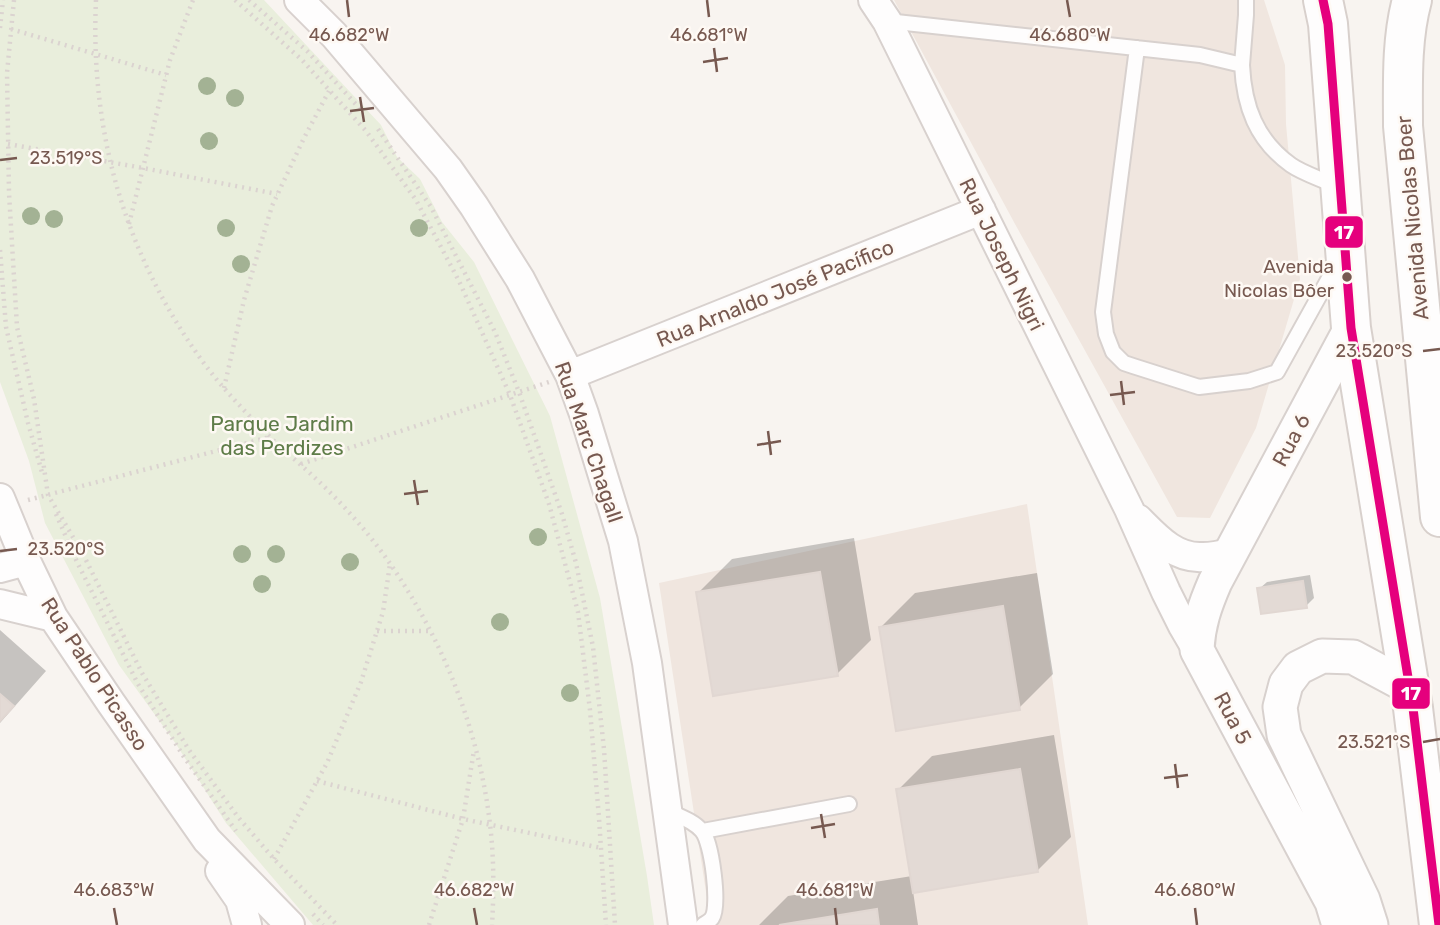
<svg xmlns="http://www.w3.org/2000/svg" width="1440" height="925" font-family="Rubik,sans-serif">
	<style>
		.residential { fill: #f0e6df }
		.green { fill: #e9eedc }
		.shadow { fill: #0003 }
		.building { fill: #e3dad5; stroke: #e1d7d2; stroke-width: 2 }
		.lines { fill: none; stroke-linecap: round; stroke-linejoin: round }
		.service-casing { stroke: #d8d1ce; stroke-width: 18 }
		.minor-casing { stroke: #d8d1ce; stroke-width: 32 }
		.tertiary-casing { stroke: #d8d1ce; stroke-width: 37 }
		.secondary-casing { stroke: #d8d0cc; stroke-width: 42 }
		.path { stroke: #dbd3d0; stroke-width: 4.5; stroke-dasharray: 2 5; stroke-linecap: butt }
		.service { stroke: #fefdfd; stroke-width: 14 }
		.minor { stroke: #fefdfd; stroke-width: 28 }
		.tertiary { stroke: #fefdfd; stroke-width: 33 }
		.secondary { stroke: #fefdfd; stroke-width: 38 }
		.bus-1-casing { stroke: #fef9f4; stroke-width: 14 }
		.bus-1 { stroke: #e5007d; stroke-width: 9 }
		.tree { fill: #a3b294 }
		.ticks { fill: none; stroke: #775950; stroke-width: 2.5 }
		.bus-dot { fill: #775950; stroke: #fef9f4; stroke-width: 2.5 }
		.labels { text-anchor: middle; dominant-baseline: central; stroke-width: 5; stroke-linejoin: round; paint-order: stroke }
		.bus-label { font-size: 19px; fill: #775950; stroke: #fef9f4; text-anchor: end }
		.street-label { font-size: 21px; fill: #775950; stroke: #fef9f4 }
		.park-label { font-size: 21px; fill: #5e7c48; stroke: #fef9f4 }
		.ticks-label { font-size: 18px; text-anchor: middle; fill: #775950; stroke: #fef9f4; stroke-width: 5; stroke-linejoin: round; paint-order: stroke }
		.line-badge { stroke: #fef9f4; stroke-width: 2.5 }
		.badge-label { font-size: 19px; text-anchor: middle; font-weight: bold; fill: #fff }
	</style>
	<rect width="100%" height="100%" fill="#f8f4f0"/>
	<path class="residential" d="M 894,0 L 1264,0 L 1285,65 L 1286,124 L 1300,279 L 1256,428 L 1210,518 L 1177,517 L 1015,224 Z
		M 1027,504 L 1088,925 L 711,925 L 659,583 Z"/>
	<path class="green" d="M 0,0 L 264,0 L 381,125 L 397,157 L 420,179 L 442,222 L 474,262 L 550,416 L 600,598 L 647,876 L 654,925 L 313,925 L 226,823 L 176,744 L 119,665 L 45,523 L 29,461 L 0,382 Z"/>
	<path class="shadow" d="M 854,538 L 871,640 L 837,674 L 698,593 L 732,559 Z
		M 1037,573 L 1053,674 L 1019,708 L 881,627 L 915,593 Z
		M 1310,575 L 1314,598 L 1306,606 L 1259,589 L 1267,582 Z
		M 0,630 L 46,671 L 0,723 Z
		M 1054,735 L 1071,837 L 1037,871 L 913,891 L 918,925 L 759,925 L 788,896 L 912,876 L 898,790 L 932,756 Z"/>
	<path class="building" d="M 820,572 L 838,676 L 713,696 L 696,592 Z
		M 1303,581 L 1307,608 L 1261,614 L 1257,588 Z
		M 1003,606 L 1020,710 L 896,731 L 879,627 Z
		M 0,694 L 14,706 L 0,721 Z
		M 1020,769 L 1038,872 L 913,893 L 896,789 Z
		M 877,909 L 879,925 L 779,925 Z"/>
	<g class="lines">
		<g class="service-casing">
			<path id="service" d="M 887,21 L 1200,55 L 1242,65 C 1244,106 1256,140 1291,165 C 1304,174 1322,179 1336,186
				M 1137,48 L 1103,312 L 1106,334 L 1113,352 L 1124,363 L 1133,366 L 1199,387 L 1249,381 L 1277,372 L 1338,262
				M 1242,65 L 1246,15 L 1246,0
				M 668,811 C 679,816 694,821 702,831 C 712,842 720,906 712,918 C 710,921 706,923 703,925
				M 703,831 L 849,804"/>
		</g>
		<g class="minor-casing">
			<path id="minor" d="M 299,0 L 334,35 L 448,169 L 474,206 L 520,279 L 570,375 L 584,414 L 623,541 L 647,663 L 683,925
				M 873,0 L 887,21 L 1129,509 L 1166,592 L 1183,626 L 1197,650
				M 570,375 L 981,210
				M 0,498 L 26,561 L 53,617 L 111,703 L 207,840 L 290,925
				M 1138,519 C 1156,537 1175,559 1203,557 C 1212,557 1222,555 1231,553
				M 0,568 L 26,561
				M 0,604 L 53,617
				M 220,871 L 240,900 L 247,925"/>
		</g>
		<g class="tertiary-casing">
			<path id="tertiary" d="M 1339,925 L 1332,902 L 1197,650 C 1198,625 1205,605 1215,582 L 1351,328
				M 1371,925 L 1363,900 L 1284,735 L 1280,707 L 1286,684 L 1298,668 L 1322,656 L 1353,657 L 1409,687"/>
		</g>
		<g class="secondary-casing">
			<path id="secondary" d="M 1323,0 L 1328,24 L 1351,328 L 1413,708 L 1439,925
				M 1412,0 C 1401,40 1403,85 1403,126 L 1440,517"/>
		</g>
		<path class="path" d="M 14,0 L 7,73 L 9,193 L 17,327 L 34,399 L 48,495 L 83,554 L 142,673 L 189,750 L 238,817 L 274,859 L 337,925
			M 96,0 C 90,128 123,249 198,355 C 216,381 238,404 260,427 C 277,445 296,460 314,477 C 342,503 369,533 391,565 C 444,642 479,731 490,824 C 494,858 494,891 492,925
			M 235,0 L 302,60 L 366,131 L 416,200 L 459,281 L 510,395 L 549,504 L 578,612 L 590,710 L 599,818 L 606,925
			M 249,0 L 307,51 L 363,112
			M 0,28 L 3,0
			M 11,29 L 166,75
			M 378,129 L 431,207 L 495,332 L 519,392 L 562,514 L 576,563 L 593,647 L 604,749 L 615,925
			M 8,144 L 143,168 L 277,194
			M 129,224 L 170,60 L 193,0
			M 0,250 L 6,327 L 28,423 L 43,476
			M 224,388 L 244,300 L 272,206 L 304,138 L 329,91
			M 301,464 L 549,382
			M 28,500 L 270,437
			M 56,514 L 77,562 L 138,684 L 184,757 L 236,831
			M 377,631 L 430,631
			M 317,781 L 463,819 L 601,848
			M 274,859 L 327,763 L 361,682 L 383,612 L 390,564
			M 313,914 L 323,925
			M 429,925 L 463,819 L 474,750"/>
		<use href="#service" class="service"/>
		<use href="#minor" class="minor"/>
		<use href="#tertiary" class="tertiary"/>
		<use href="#secondary" class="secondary"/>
		<g class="bus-1-casing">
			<path id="bus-1" d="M 1323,0 L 1328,24 L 1351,328 L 1413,708 L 1439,925"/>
		</g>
		<use href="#bus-1" class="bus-1"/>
	</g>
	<g class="tree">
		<circle cx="207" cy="86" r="9"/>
		<circle cx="235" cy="98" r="9"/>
		<circle cx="209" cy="141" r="9"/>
		<circle cx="31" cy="216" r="9"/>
		<circle cx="54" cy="219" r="9"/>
		<circle cx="226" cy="228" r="9"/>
		<circle cx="419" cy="228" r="9"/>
		<circle cx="241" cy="264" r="9"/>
		<circle cx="538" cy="537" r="9"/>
		<circle cx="242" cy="554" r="9"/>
		<circle cx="276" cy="554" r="9"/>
		<circle cx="350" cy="562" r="9"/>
		<circle cx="262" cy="584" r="9"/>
		<circle cx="500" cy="622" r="9"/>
		<circle cx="570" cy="693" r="9"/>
	</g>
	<path class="ticks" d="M 347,0 L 349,17M 707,0 L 709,17M 1067,0 L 1070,17M 714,48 L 717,72M 703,62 L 728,58M 360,97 L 364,122M 350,111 L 374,108M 0,160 L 17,158M 1423,351 L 1440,349M 1121,381 L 1124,405M 1110,395 L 1135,392M 768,431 L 771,455M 757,445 L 781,441M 414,480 L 418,505M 404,494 L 428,491M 0,551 L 17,549M 1423,742 L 1440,739M 1175,764 L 1178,788M 1164,778 L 1188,775M 821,814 L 825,838M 811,828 L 835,824M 114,908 L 117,925M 474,908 L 477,925M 835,908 L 837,925M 1195,908 L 1197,925"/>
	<circle class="bus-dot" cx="1347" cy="277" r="6"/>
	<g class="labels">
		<g class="bus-label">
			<text x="1334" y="266">Avenida<tspan x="1334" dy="24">Nicolas Bôer</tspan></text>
		</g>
		<g class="street-label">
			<text transform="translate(1412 218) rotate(-95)">Avenida Nicolas Boer</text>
			<text transform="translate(1002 254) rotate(64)">Rua Joseph Nigri</text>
			<text transform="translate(775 293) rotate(-22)">Rua Arnaldo José Pacífico</text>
			<text transform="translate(1291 440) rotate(-62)">Rua 6</text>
			<text transform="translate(589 442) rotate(71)">Rua Marc Chagall</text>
			<text transform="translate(95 674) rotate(57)">Rua Pablo Picasso</text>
			<text transform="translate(1233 718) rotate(62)">Rua 5</text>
		</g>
		<g class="park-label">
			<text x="282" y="423">Parque Jardim<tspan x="282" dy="24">das Perdizes</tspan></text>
		</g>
	</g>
	<g class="ticks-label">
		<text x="349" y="41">46.682°W</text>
		<text x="709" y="41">46.681°W</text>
		<text x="1070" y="41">46.680°W</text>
		<text x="66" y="164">23.519°S</text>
		<text x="1374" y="357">23.520°S</text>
		<text x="66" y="555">23.520°S</text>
		<text x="1374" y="748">23.521°S</text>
		<text x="114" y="896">46.683°W</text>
		<text x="474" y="896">46.682°W</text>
		<text x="835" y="896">46.681°W</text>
		<text x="1195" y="896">46.680°W</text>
	</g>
	<g class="line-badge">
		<rect x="1324" y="215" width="40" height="34" rx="7" fill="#e5007d"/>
		<rect x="1391" y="677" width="40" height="33" rx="7" fill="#e5007d"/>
	</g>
	<g class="badge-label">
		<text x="1344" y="239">17</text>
		<text x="1411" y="700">17</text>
	</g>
</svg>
